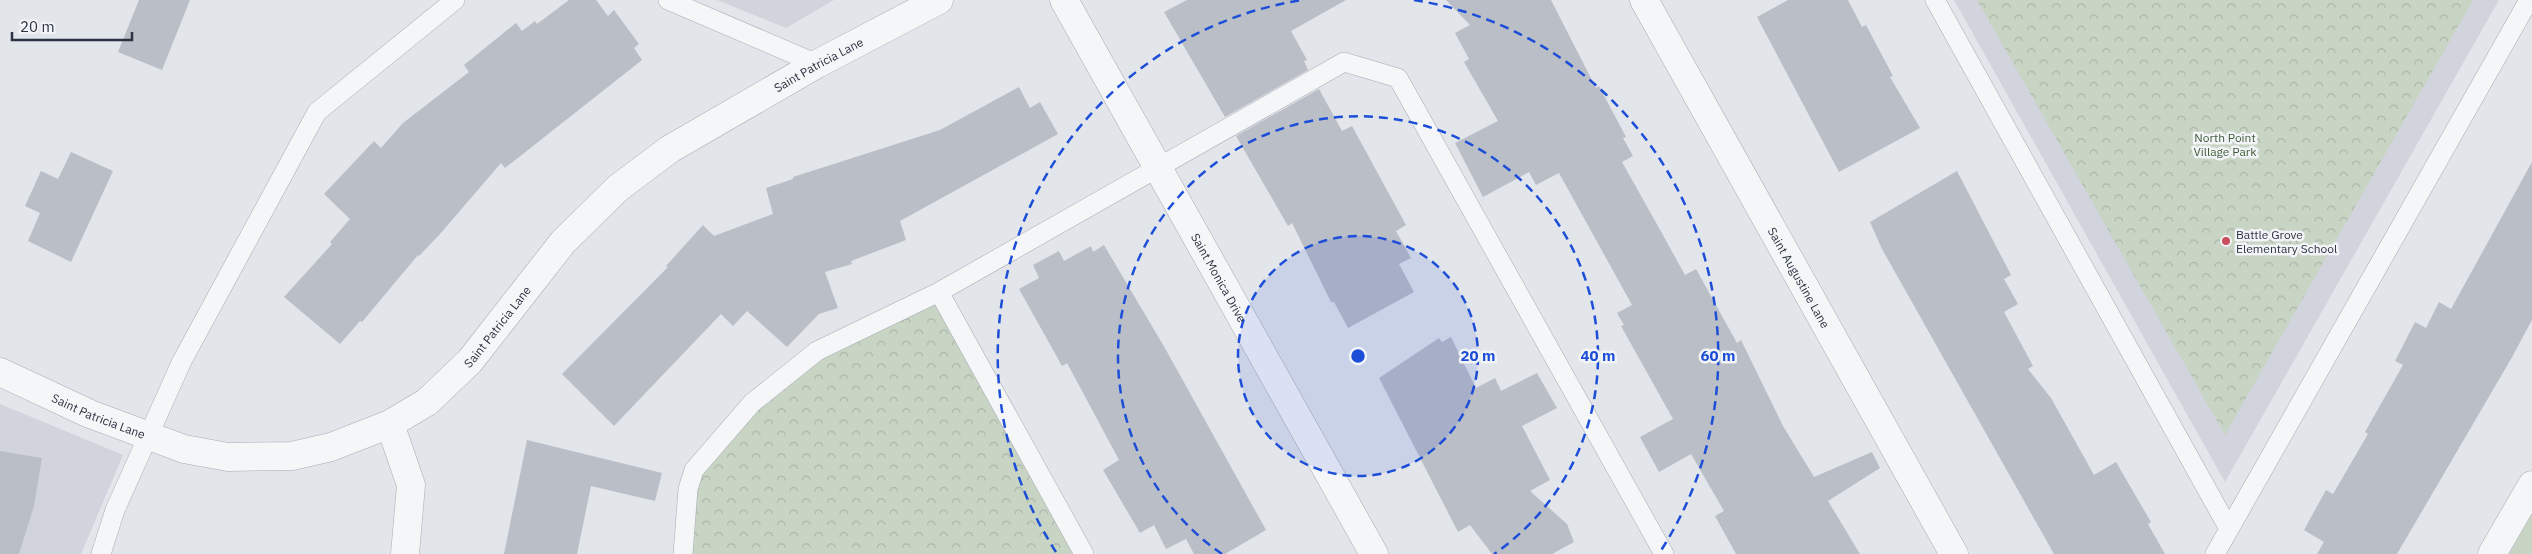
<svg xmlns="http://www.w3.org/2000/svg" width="2532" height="554" font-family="'IBM Plex Sans',sans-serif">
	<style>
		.built { fill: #d1d4dc }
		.forest { fill: url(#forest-crowns) }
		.garden { fill: #c8d4c4 }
		.building { fill: #babec7 }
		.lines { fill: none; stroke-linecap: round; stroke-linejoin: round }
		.service-casing { stroke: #a7acb4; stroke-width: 20 }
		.minor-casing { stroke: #a7acb4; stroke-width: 29 }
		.service { stroke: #f5f6f8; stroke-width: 19 }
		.minor { stroke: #f5f6f8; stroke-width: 28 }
		.ring { fill: none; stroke: #1d4ed8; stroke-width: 2.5; stroke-dasharray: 9 6 }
		.poi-dot { fill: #c94e5e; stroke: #f2f4f7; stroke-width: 2 }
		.labels { text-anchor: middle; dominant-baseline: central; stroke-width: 5; stroke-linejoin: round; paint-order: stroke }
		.street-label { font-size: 12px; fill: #2b3342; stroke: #f2f4f7 }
		.park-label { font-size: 12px; fill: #3f5d39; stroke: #f2f4f7 }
		.poi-label { font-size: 12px; fill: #2b3342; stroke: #f2f4f7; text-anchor: start }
		.centre { fill: #1d4ed8; stroke: #f2f4f7; stroke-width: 2.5 }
		.ring-label { font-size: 15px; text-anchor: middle; font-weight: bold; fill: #1d4ed8; stroke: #f2f4f7; stroke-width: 5; stroke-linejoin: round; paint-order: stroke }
	</style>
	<defs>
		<pattern id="forest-crowns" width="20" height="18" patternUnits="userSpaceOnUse" patternTransform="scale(1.25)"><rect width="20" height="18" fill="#c8d4c4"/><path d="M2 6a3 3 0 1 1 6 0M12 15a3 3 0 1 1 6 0" fill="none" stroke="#acb6aa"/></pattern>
	</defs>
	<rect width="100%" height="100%" fill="#e2e5ea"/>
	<path class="built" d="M 717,0 L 834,0 L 786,28 Z
		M 1954,0 L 2499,0 L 2225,482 Z
		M 0,404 L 123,455 L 81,554 L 0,554 Z"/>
	<path class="forest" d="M 1977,0 L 2473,0 L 2225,435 Z
		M 934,299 L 1075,554 L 688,554 L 691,489 L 753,406 L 818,355 Z"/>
	<path class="garden" d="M 2532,514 L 2532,554 L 2509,554 Z"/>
	<path class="building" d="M 139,0 L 190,0 L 162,70 L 118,52 Z
		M 569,0 L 596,0 L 608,16 L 614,10 L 639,44 L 634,48 L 642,60 L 505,168 L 501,163 L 440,234 L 419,256 L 418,255 L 362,322 L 360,321 L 340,344 L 284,297 L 332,244 L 330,242 L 350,219 L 324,194 L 374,141 L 381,148 L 403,123 L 469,72 L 464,65 L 516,23 L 522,31 L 535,21 L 537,24 Z
		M 1187,0 L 1346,0 L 1291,31 L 1307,60 L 1304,61 L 1308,70 L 1225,117 L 1164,12 Z
		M 1446,0 L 1551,0 L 1596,88 L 1599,86 L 1626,137 L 1623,138 L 1633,156 L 1622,162 L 1654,219 L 1685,275 L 1696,269 L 1737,343 L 1741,340 L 1783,426 L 1814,477 L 1872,452 L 1880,468 L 1828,501 L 1860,554 L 1736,554 L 1715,516 L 1724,511 L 1691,454 L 1659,472 L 1640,437 L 1673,419 L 1621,326 L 1624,325 L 1617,313 L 1632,305 L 1559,173 L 1536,185 L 1529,172 L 1483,197 L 1455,143 L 1498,121 L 1464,62 L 1469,59 L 1455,33 L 1470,25 Z
		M 1788,0 L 1848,0 L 1862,27 L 1866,25 L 1893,76 L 1890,77 L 1920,128 L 1839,172 L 1757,17 Z
		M 1019,87 L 1030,108 L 1040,102 L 1058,134 L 900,221 L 906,240 L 851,261 L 852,264 L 825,272 L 838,308 L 819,314 L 787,347 L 747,311 L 733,326 L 721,314 L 614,426 L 562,374 L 668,267 L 666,266 L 703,225 L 714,236 L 773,214 L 766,188 L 793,179 L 793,177 L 940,130 Z
		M 1319,89 L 1342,131 L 1352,126 L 1406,225 L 1396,231 L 1411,258 L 1399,264 L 1414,292 L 1348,328 L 1334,302 L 1331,302 L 1292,223 L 1288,226 L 1236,136 Z
		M 71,152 L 113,171 L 71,262 L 28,241 L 40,213 L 25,206 L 41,171 L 58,179 Z
		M 2532,162 L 2532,320 L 2511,359 L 2397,554 L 2317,554 L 2324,542 L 2304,530 L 2326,490 L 2333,494 L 2368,434 L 2365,432 L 2403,365 L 2395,361 L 2415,322 L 2426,328 L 2439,302 L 2451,309 Z
		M 1957,171 L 2011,275 L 2004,279 L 2018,304 L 2004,312 L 2033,366 L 2028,369 L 2051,398 L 2094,475 L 2116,462 L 2151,522 L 2148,524 L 2165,554 L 2054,554 L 1882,249 L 1870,222 Z
		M 1104,245 L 1166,350 L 1266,530 L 1225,554 L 1194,554 L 1186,539 L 1166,549 L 1154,525 L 1140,533 L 1103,470 L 1119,460 L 1067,363 L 1062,366 L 1019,289 L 1039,278 L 1033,265 L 1059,251 L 1064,261 L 1091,246 L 1093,252 Z
		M 1451,337 L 1476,388 L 1495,378 L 1501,391 L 1537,373 L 1557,408 L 1522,426 L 1550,480 L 1530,491 L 1567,524 L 1574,542 L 1552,554 L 1492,554 L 1470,525 L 1458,532 L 1379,378 L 1439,338 L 1442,342 Z
		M 527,440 L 662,473 L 655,501 L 591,486 L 577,554 L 504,554 Z
		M 0,451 L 42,458 L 34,506 L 19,554 L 0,554 Z"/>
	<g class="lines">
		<g class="service-casing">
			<path id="service" d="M 668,0 L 817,64
				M 1935,0 L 2229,529
				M 939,292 L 1084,554
				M 101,554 L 115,510 L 182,361 L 317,112 L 455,0
				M 683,554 L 688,489 L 694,470 L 752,403 L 817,351 L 939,292 L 1344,62 L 1398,78 L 1664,554
				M 2215,554 L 2529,0"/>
		</g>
		<g class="minor-casing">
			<g id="minor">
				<path id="s1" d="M 1064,0 L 1374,554"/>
				<path id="s2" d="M 1644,0 L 1954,554"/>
				<path id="s3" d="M 0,372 L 90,414 L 184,449 L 228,457 L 292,456 L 331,447 L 390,424 L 427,402 L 470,361 L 563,242 L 618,188 L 670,149 L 817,64 L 939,0"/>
				<path d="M 390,424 L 411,485 L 405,554"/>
				<path d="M 2492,554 L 2532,485"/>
			</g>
		</g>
		<use href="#service" class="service"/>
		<use href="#minor" class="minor"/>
	</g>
	<circle cx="1358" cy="356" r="120" fill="#1d4ed8" fill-opacity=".12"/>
	<g class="ring">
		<circle cx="1358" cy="356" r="120"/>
		<path d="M1222 554A240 240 0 1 1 1494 554"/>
		<path d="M1056 552A360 360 0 0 1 1302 0M1414 0A360 360 0 0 1 1660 552"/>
	</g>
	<circle class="poi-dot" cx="2226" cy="241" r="5"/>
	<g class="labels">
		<g class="street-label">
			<text stroke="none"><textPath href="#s3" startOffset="978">Saint Patricia Lane</textPath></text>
			<text stroke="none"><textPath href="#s1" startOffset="318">Saint Monica Drive</textPath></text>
			<text stroke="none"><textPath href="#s2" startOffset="318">Saint Augustine Lane</textPath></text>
			<text stroke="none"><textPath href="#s3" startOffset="558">Saint Patricia Lane</textPath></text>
			<text stroke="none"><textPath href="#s3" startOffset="108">Saint Patricia Lane</textPath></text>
		</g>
		<g class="park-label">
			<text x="2225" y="137">North Point<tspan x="2225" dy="14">Village Park</tspan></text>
		</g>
		<g class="poi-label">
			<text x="2236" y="234">Battle Grove<tspan x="2236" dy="14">Elementary School</tspan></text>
		</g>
	</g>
	<circle cx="1358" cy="356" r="8" class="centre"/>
	<g class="ring-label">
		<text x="1478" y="361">20 m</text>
		<text x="1598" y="361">40 m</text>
		<text x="1718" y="361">60 m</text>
	</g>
	<path d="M12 32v8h120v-8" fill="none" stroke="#2b3342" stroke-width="2.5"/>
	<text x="20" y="32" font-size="15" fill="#2b3342" stroke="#f2f4f7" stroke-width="4" paint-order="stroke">20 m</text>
</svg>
